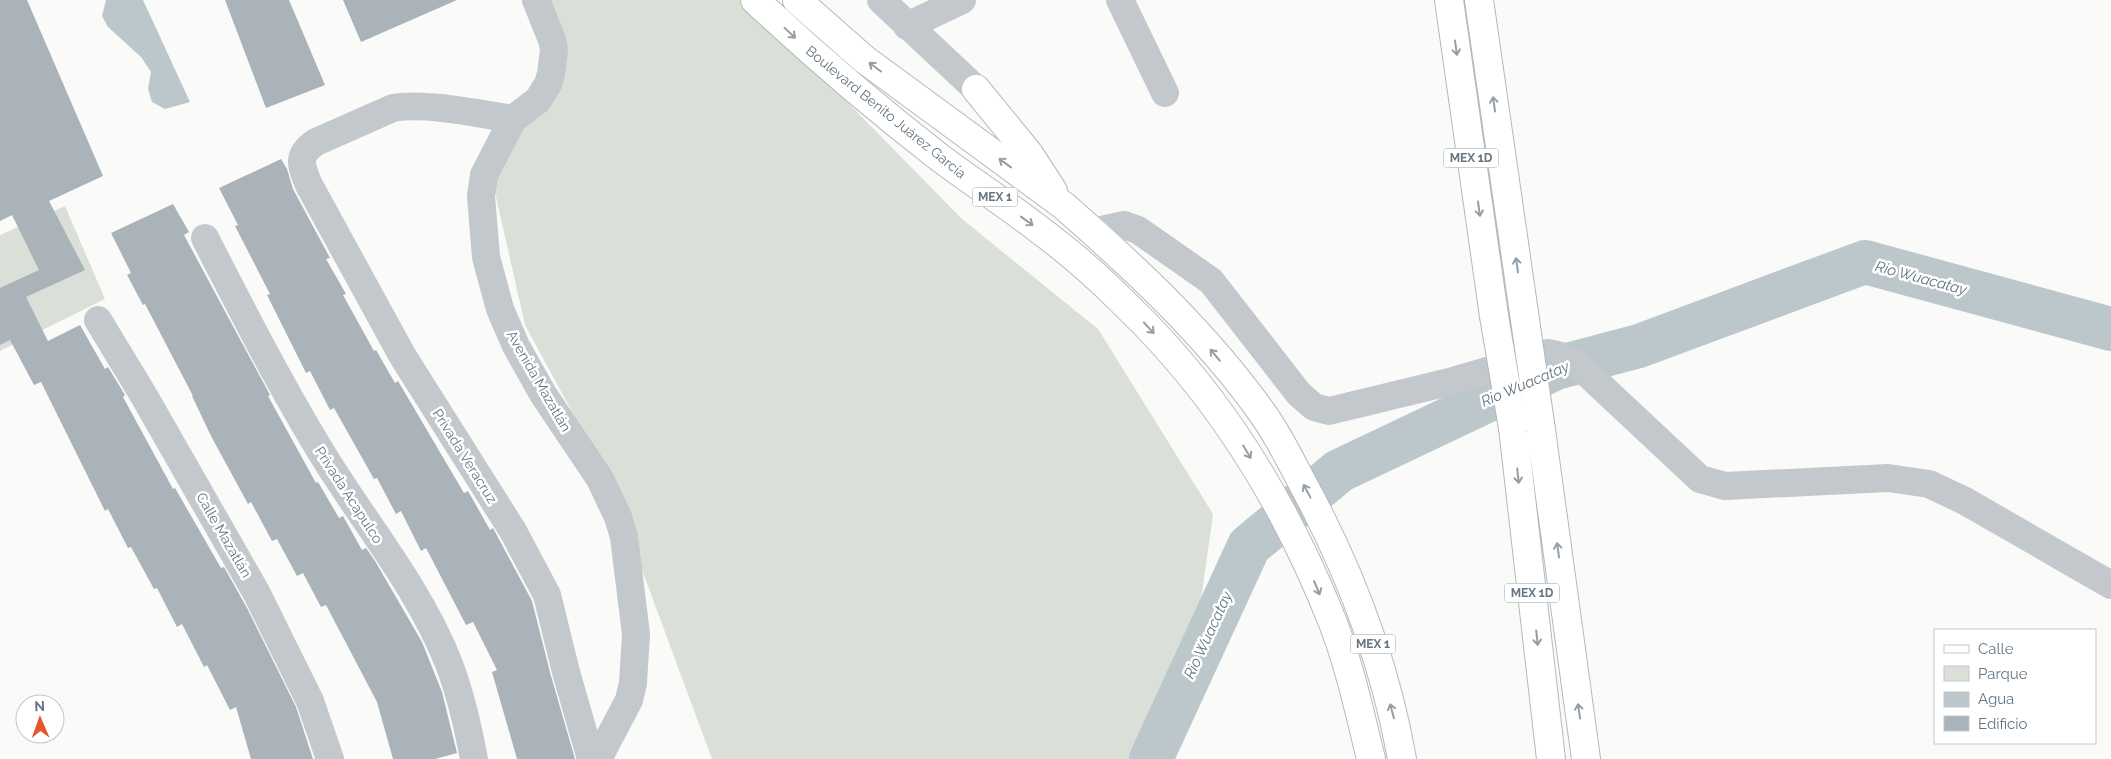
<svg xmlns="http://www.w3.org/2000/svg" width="2111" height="759" font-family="Raleway,sans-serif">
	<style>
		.green { fill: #dadfd7 }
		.water { fill: #bbc7cb }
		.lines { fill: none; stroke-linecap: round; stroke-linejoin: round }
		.river { stroke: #bbc7cb; stroke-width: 44 }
		.building { fill: #aab3b9 }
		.primary-casing { stroke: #b5babe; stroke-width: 30 }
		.highway-casing { stroke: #b4b9bd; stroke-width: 30 }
		.street { stroke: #c3c8cc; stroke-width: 28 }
		.primary { stroke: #fff; stroke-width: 28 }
		.highway { stroke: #fff; stroke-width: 28 }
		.highway-bridge-casing { stroke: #b4b9bd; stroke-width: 30; stroke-linecap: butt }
		.highway-bridge { stroke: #fff; stroke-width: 28 }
		.oneway { stroke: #939fa8 }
		.labels { text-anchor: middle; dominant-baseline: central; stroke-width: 5; stroke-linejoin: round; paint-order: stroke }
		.shield { fill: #fff; stroke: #939fa8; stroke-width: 1 }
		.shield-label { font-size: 12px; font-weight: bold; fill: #657683 }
		.street-label { font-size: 14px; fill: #657683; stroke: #fff }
		.water-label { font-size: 15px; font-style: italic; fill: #60757c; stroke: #fff }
	</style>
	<rect width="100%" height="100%" fill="#fafaf8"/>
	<path class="green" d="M 536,0 L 747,0 L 962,219 L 1098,329 L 1213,514 L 1191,672 L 1137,759 L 712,759 L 608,478 L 525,325 L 494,188 L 501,123 L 545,93 Z
		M 65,206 L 105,299 L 0,351 L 0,235 Z"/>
	<path class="water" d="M 106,0 L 143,0 L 190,102 L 165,109 L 152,102 L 148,89 L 151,72 L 141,57 L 108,27 L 102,16 Z"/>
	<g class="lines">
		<path class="river" d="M 1151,759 L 1249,546 L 1339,471 L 1556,368 L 1639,346 L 1865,262 L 2111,329"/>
	</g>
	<path class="building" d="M 0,0 L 27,0 L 103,176 L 49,201 L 85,270 L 26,297 L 48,341 L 80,325 L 105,369 L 108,367 L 125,395 L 123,397 L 173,489 L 175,488 L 221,568 L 224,567 L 247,608 L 296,707 L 313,759 L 251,759 L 236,707 L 230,710 L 207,665 L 204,667 L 182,624 L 177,627 L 157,588 L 154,589 L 131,547 L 128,548 L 108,509 L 105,511 L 41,382 L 34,385 L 10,340 L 0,345 L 0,288 L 39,270 L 12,215 L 0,221 Z
		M 225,0 L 289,0 L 325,85 L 266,108 Z
		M 343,0 L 457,0 L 361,42 Z
		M 281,159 L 287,169 L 293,189 L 330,258 L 326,259 L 346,294 L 343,295 L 374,351 L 376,350 L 395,383 L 398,381 L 464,493 L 468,491 L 490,530 L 493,528 L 532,601 L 551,676 L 575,759 L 517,759 L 492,672 L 497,670 L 473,622 L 466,625 L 426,548 L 421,551 L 401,511 L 396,514 L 377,478 L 374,479 L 334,408 L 330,410 L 310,371 L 306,373 L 267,295 L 270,294 L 235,226 L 238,225 L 219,188 Z
		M 173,204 L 189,232 L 184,235 L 270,395 L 268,396 L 316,483 L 318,482 L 339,518 L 343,516 L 362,550 L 366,548 L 375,561 L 422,642 L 442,692 L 457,753 L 435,759 L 393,759 L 377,702 L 326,605 L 321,607 L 303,573 L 297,576 L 277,539 L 272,541 L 251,502 L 248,504 L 211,436 L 192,396 L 193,396 L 145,304 L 143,305 L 127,275 L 131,273 L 111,233 Z"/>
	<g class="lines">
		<g class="primary-casing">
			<path id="primary" d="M 755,0 C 813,54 872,105 935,154 C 970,181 1007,204 1041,231 C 1071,253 1099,278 1125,304 C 1218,393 1286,504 1333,623 C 1350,667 1360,714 1371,759
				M 797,0 L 864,59 L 1064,206 C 1136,269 1207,335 1263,414 C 1279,436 1291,462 1304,486 C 1350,571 1385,663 1402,759
				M 976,89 L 1029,154 L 1053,191"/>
		</g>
		<g class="highway-casing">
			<path id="highway" d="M 1449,0 L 1494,316
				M 1479,0 L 1524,313
				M 1513,428 L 1551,759
				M 1541,430 L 1586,759"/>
		</g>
		<path class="street" d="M 536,0 L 552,40 L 554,50 L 551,74 L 548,84 L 538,100 L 513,119 L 484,175 L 481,196 L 486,257 L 500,309 L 516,346 L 543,394 L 600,479 L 618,517 L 624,537 L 636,634 L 633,683 L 629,700 L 598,759
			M 881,0 L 976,89
			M 1120,0 L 1165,93
			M 907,26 L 962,0
			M 513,119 C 480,114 425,102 393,108 L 316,142 C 296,155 301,166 309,185 L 402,355 L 513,531 L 547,595 L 566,672 L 591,759
			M 1093,232 L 1124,225 L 1138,230 L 1211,281 L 1299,394 L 1314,407 L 1329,411 L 1453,381 L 1548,353 L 1561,356 L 1576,363 L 1700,479 L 1725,486 L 1888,478 L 1929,484 L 1965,501 L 2111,585
			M 205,238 C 241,308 277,379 318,447 C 361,519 418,585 449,664 C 461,695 468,727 474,759
			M 98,320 L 144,396 L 256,592 L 310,701 L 330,759"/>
		<use href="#primary" class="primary"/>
		<use href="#highway" class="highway"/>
		<g class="highway-bridge-casing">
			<path id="highway-bridge" d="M 1524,313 L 1541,430
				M 1494,316 L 1513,428"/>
		</g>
		<use href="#highway-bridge" class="highway-bridge"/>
	</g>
	<defs><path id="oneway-shaft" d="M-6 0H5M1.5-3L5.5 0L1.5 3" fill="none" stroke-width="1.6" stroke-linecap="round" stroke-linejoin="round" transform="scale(1.25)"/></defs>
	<g class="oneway">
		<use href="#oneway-shaft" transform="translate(790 33) rotate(43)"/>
		<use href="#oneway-shaft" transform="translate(1456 48) rotate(82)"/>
		<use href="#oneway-shaft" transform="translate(875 67) rotate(-143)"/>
		<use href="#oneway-shaft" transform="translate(1494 104) rotate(-98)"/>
		<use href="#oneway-shaft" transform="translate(1005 163) rotate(-144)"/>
		<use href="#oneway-shaft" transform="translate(1479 209) rotate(82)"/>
		<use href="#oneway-shaft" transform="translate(1027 221) rotate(36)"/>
		<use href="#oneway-shaft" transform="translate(1517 265) rotate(-98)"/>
		<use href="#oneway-shaft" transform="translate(1149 328) rotate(47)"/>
		<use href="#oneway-shaft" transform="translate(1215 355) rotate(-130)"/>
		<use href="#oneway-shaft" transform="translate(1247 452) rotate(59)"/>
		<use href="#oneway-shaft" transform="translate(1518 476) rotate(84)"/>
		<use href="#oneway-shaft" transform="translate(1307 491) rotate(-118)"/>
		<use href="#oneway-shaft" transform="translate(1558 550) rotate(-98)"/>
		<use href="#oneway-shaft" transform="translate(1317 588) rotate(67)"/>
		<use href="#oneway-shaft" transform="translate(1537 638) rotate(84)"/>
		<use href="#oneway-shaft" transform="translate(1392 711) rotate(-105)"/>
		<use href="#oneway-shaft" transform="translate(1579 711) rotate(-98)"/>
	</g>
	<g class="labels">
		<g class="shield">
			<rect x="1443.5" y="148.5" width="55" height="19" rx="4"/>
			<rect x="972.5" y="187.5" width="45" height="19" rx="4"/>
			<rect x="1504.5" y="583.5" width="55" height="19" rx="4"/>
			<rect x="1350.5" y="634.5" width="45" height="19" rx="4"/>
		</g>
		<g class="shield-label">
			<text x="1471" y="158">MEX 1D</text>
			<text x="995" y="197">MEX 1</text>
			<text x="1532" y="593">MEX 1D</text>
			<text x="1373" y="644">MEX 1</text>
		</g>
		<g class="street-label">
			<text transform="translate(886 112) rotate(39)">Boulevard Benito Juárez García</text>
			<text transform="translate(539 381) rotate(60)">Avenida Mazatlán</text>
			<text transform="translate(465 456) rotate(58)">Privada Veracruz</text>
			<text transform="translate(349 495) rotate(57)">Privada Acapulco</text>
			<text transform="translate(224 535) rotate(60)">Calle Mazatlán</text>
		</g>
		<g class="water-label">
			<text transform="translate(1921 278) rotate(15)">Rio Wuacatay</text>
			<text transform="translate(1525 384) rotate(-23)">Rio Wuacatay</text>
			<text transform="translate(1208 635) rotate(-65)">Rio Wuacatay</text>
		</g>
	</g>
	<rect x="1934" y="629" width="162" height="115" fill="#ffffff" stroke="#c1c8cd"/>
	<rect x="1944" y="645" width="25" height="8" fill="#ffffff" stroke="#c1c8cd"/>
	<text x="1978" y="654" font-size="15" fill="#657683">Calle</text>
	<rect x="1944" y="666" width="25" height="15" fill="#dadfd7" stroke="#c1c8cd"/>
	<text x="1978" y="679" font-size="15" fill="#657683">Parque</text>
	<rect x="1944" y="692" width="25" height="15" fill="#bbc7cb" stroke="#c1c8cd"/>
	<text x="1978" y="704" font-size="15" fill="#657683">Agua</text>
	<rect x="1944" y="716" width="25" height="15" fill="#aab3b9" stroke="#c1c8cd"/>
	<text x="1978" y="729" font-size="15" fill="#657683">Edificio</text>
	<g transform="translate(40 719) rotate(358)"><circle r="24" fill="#ffffff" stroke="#c1c8cd"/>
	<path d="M0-4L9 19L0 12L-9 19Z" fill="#e4572e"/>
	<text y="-8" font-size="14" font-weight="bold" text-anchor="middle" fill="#657683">N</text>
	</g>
</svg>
